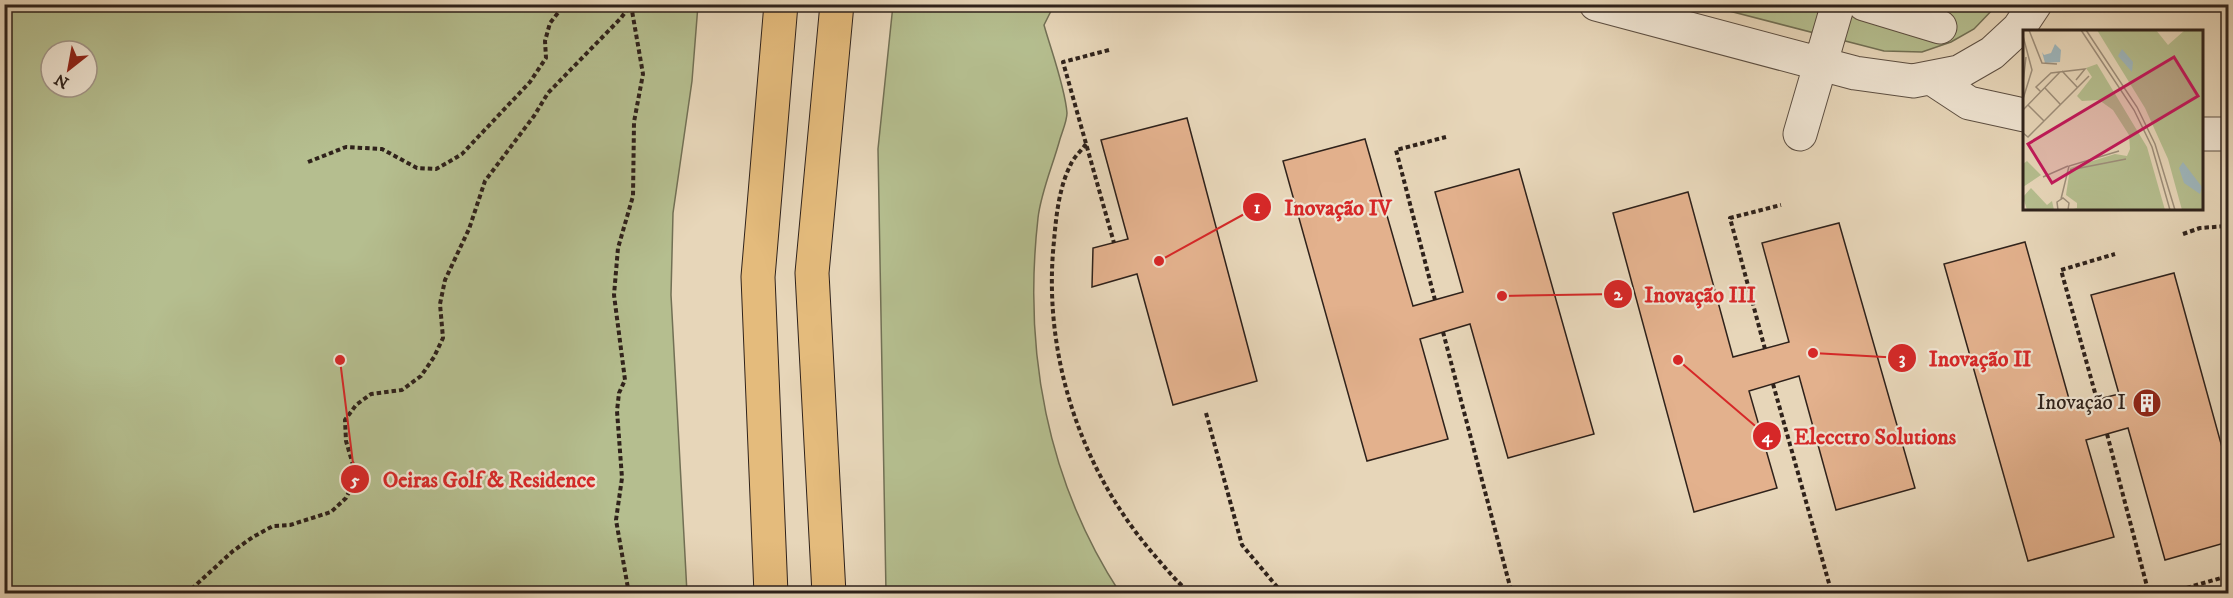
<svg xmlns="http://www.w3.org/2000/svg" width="2233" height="598" font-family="'IM FELL DW Pica',serif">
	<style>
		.green { fill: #b5be8f; stroke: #727055; stroke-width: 1.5; fill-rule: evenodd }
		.building { fill: #e3b18d; stroke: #2f221b; stroke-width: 1.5 }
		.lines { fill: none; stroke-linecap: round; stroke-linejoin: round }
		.minor-casing { stroke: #5d4f42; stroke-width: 35 }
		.major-casing { stroke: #2f221b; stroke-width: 35 }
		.path { stroke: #2f221b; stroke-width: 4; stroke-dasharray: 4.5 3; stroke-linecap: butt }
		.minor { stroke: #efe4d2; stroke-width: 33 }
		.major { stroke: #e4bb7c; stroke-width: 33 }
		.labels { text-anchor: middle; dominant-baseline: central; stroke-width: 4.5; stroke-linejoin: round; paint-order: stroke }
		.poi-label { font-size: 21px; fill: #2f221b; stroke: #efe4d2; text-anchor: end }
		.inset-road { fill: none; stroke: #9d8e7a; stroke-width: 1.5 }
		.view { fill: #c2185b; fill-opacity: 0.15; stroke: #c2185b; stroke-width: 3 }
		.inset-edge { fill: none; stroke: #2f221b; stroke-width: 3 }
		.leader { fill: none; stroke: #d62828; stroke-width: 2 }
		.callout-dot { fill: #d62828; stroke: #efe4d2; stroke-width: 2 }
		.mark-label { font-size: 18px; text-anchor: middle; font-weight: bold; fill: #fff }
		.callout-label { font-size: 22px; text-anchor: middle; font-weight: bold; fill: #d62828; stroke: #efe4d2; stroke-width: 4.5; stroke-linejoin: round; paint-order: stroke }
	</style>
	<rect width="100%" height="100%" fill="#e7d6b9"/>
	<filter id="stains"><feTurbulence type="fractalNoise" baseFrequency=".00333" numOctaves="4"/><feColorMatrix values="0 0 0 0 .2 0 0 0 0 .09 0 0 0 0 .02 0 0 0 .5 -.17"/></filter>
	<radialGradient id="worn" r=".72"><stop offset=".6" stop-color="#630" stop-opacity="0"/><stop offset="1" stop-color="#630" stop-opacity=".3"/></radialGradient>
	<path class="green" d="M 4,5 L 698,5 L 692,81 L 673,213 L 671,295 L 687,593 L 5,593 ZM 51,51 L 87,51 L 87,87 L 51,87 Z
		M 893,5 L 1054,5 L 1044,25 C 1051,50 1065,87 1067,113 C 1067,121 1062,132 1060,139 C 1053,165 1041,192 1038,218 C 1023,351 1047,481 1120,593 L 886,593 L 878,149 Z
		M 1706,5 L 1997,5 L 1974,29 L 1951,42 L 1922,52 L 1884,51 Z"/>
	<path class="building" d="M 1187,118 L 1257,381 L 1173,405 L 1137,274 L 1092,287 L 1093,248 L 1128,239 L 1101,140 Z
		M 1365,139 L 1413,306 L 1463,292 L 1435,192 L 1519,169 L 1594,434 L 1508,458 L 1470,324 L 1420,339 L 1448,439 L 1367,461 L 1283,161 Z
		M 1688,192 L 1733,357 L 1789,342 L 1762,243 L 1839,223 L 1915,488 L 1836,510 L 1799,376 L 1749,391 L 1777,488 L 1694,512 L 1613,213 Z
		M 2025,242 L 2071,406 L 2119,394 L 2091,295 L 2174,273 L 2228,469 L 2228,542 L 2165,560 L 2128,428 L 2086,440 L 2114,537 L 2028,561 L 1944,264 Z"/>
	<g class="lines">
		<g class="minor-casing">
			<path id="minor" d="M 1596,4 L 1855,73 L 1913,81 L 1959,72 L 1992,53 L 2019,28 L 2035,4
				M 1864,4 L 1940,27
				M 1931,78 L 1969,103 L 2024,115
				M 1800,134 L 1838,4
				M 2202,134 L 2228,134"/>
		</g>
		<g class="major-casing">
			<path id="major" d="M 771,594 L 758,277 L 781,4
				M 829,594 L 812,273 L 837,4"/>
		</g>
		<path class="path" d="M 1109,50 L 1063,62 L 1114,243
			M 1086,144 C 1081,151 1073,158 1070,166 C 1059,188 1056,217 1054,241 C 1042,354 1081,472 1156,557 C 1167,570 1178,583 1191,594
			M 308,162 L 346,147 L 382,149 L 417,168 L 436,169 L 447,163 L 462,154 L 530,82 L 546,58 L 545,41 L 550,23 L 565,4
			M 2183,234 L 2200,228 L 2228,226
			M 1435,300 L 1396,150 L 1446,137
			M 1443,332 L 1512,594
			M 1765,349 L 1730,218 L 1781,205
			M 1773,384 L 1832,594
			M 2097,400 L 2061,270 L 2115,254
			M 1206,413 L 1242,545 L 1283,594
			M 2107,434 L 2149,594
			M 186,594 L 233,551 L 253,537 L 273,526 L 290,525 L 331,512 L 346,498 L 353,483 L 353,465 L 346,441 L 345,420 L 356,405 L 371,394 L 402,390 L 421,376 L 434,357 L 443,338 L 440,304 L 445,280 L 469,229 L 485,181 L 534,116 L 548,93 L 621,18 L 631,4
			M 629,594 L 616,520 L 622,478 L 617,411 L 619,393 L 625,380 L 614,295 L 618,248 L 633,196 L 634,122 L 643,74 L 631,5
			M 2165,594 L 2228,576"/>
		<use href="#minor" class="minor"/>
		<use href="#major" class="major"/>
	</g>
	<defs>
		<g id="building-disc" transform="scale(1.5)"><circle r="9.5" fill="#8f2418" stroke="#efe4d2"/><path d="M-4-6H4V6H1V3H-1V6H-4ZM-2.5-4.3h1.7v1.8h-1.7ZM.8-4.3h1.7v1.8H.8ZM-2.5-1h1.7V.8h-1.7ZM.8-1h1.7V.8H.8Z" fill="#fff"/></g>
	</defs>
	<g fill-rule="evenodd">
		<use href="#building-disc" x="2147" y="403"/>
	</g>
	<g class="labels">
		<g class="poi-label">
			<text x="2126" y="403">Inovação I</text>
		</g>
	</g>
	<g transform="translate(2023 30)">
		<rect width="180" height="180" fill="#e7d6b9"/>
		<path d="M 74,0 L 133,0 L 145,15 L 162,0 L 180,0 L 180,180 L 159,180 L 145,129 L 122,78 ZM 74,34 L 124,117 L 142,180 L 47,180 L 54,178 L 54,173 L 43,165 L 47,138 L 92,124 L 104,126 L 107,119 L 106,105 L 90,80 L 76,70 L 59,71 L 54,66 L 69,47 L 63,38 ZM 4,131 L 18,145 L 0,157 L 0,134 ZM 8,158 L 24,175 L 29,171 L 31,180 L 4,180 L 0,167 Z" fill="#b5be8f"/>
		<path d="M 32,14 L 38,20 L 37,32 L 22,33 L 19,22 L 21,25 L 28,23 ZM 99,19 L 110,32 L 109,42 L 95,26 ZM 160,132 L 179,157 L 177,164 L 161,153 L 156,138 Z" fill="#9eb6bc"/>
		<path class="inset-road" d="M 6,0 L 19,33 L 34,34M 58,0 L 111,80 L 129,117 L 147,180M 63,0 L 114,77 L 132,114 L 152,180M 0,6 L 9,40 L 0,69M 39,41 L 54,57M 0,53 L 3,27M 22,58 L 37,74M 18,62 L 13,57 L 28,43 L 62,39 L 53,50M 5,75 L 21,91M 0,80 L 37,42M 0,103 L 5,107 L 66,46M 47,140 L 103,129M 20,147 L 45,136M 38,169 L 46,136 L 96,121M 35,180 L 34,172 L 40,168 L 46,173 L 45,180"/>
		<path class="view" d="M 151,27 L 175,66 L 29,153 L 5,114 Z"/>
		<rect width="180" height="180" class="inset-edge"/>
	</g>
	<path class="leader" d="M1159 261L1257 207M1502 296L1618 294M1813 353L1902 358M1678 360L1767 436M340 360L355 479"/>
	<g class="callout-dot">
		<circle cx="1159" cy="261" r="6"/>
		<circle cx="1502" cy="296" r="6"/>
		<circle cx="1813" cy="353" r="6"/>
		<circle cx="1678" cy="360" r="6"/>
		<circle cx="340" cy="360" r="6"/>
		<circle cx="1257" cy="207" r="15"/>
		<circle cx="1618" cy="294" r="15"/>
		<circle cx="1902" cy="358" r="15"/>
		<circle cx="1767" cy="436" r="15"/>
		<circle cx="355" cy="479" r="15"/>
	</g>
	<g class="mark-label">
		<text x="1257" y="213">1</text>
		<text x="1618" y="300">2</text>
		<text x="1902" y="364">3</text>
		<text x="1767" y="442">4</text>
		<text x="355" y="486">5</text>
	</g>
	<g class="callout-label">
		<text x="1338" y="215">Inovação IV</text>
		<text x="1700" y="302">Inovação III</text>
		<text x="1980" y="366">Inovação II</text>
		<text x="1875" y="444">Elecctro Solutions</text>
		<text x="489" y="487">Oeiras Golf &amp; Residence</text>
	</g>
	<rect width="2233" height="598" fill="none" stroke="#e7d6b9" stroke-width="24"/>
	<rect x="6" y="6" width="2221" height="586" fill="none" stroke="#2f221b" stroke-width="3"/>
	<rect x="12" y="12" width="2209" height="574" fill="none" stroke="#2f221b" stroke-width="1.5"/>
	<g transform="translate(69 69) rotate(211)"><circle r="28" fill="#efe4d2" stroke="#a29689" stroke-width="1.5"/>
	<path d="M0-4.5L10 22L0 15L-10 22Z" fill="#8f2418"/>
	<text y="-9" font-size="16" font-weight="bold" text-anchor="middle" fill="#2f221b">N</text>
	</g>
	<rect width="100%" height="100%" filter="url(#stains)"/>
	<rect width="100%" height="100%" fill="url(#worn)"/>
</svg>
